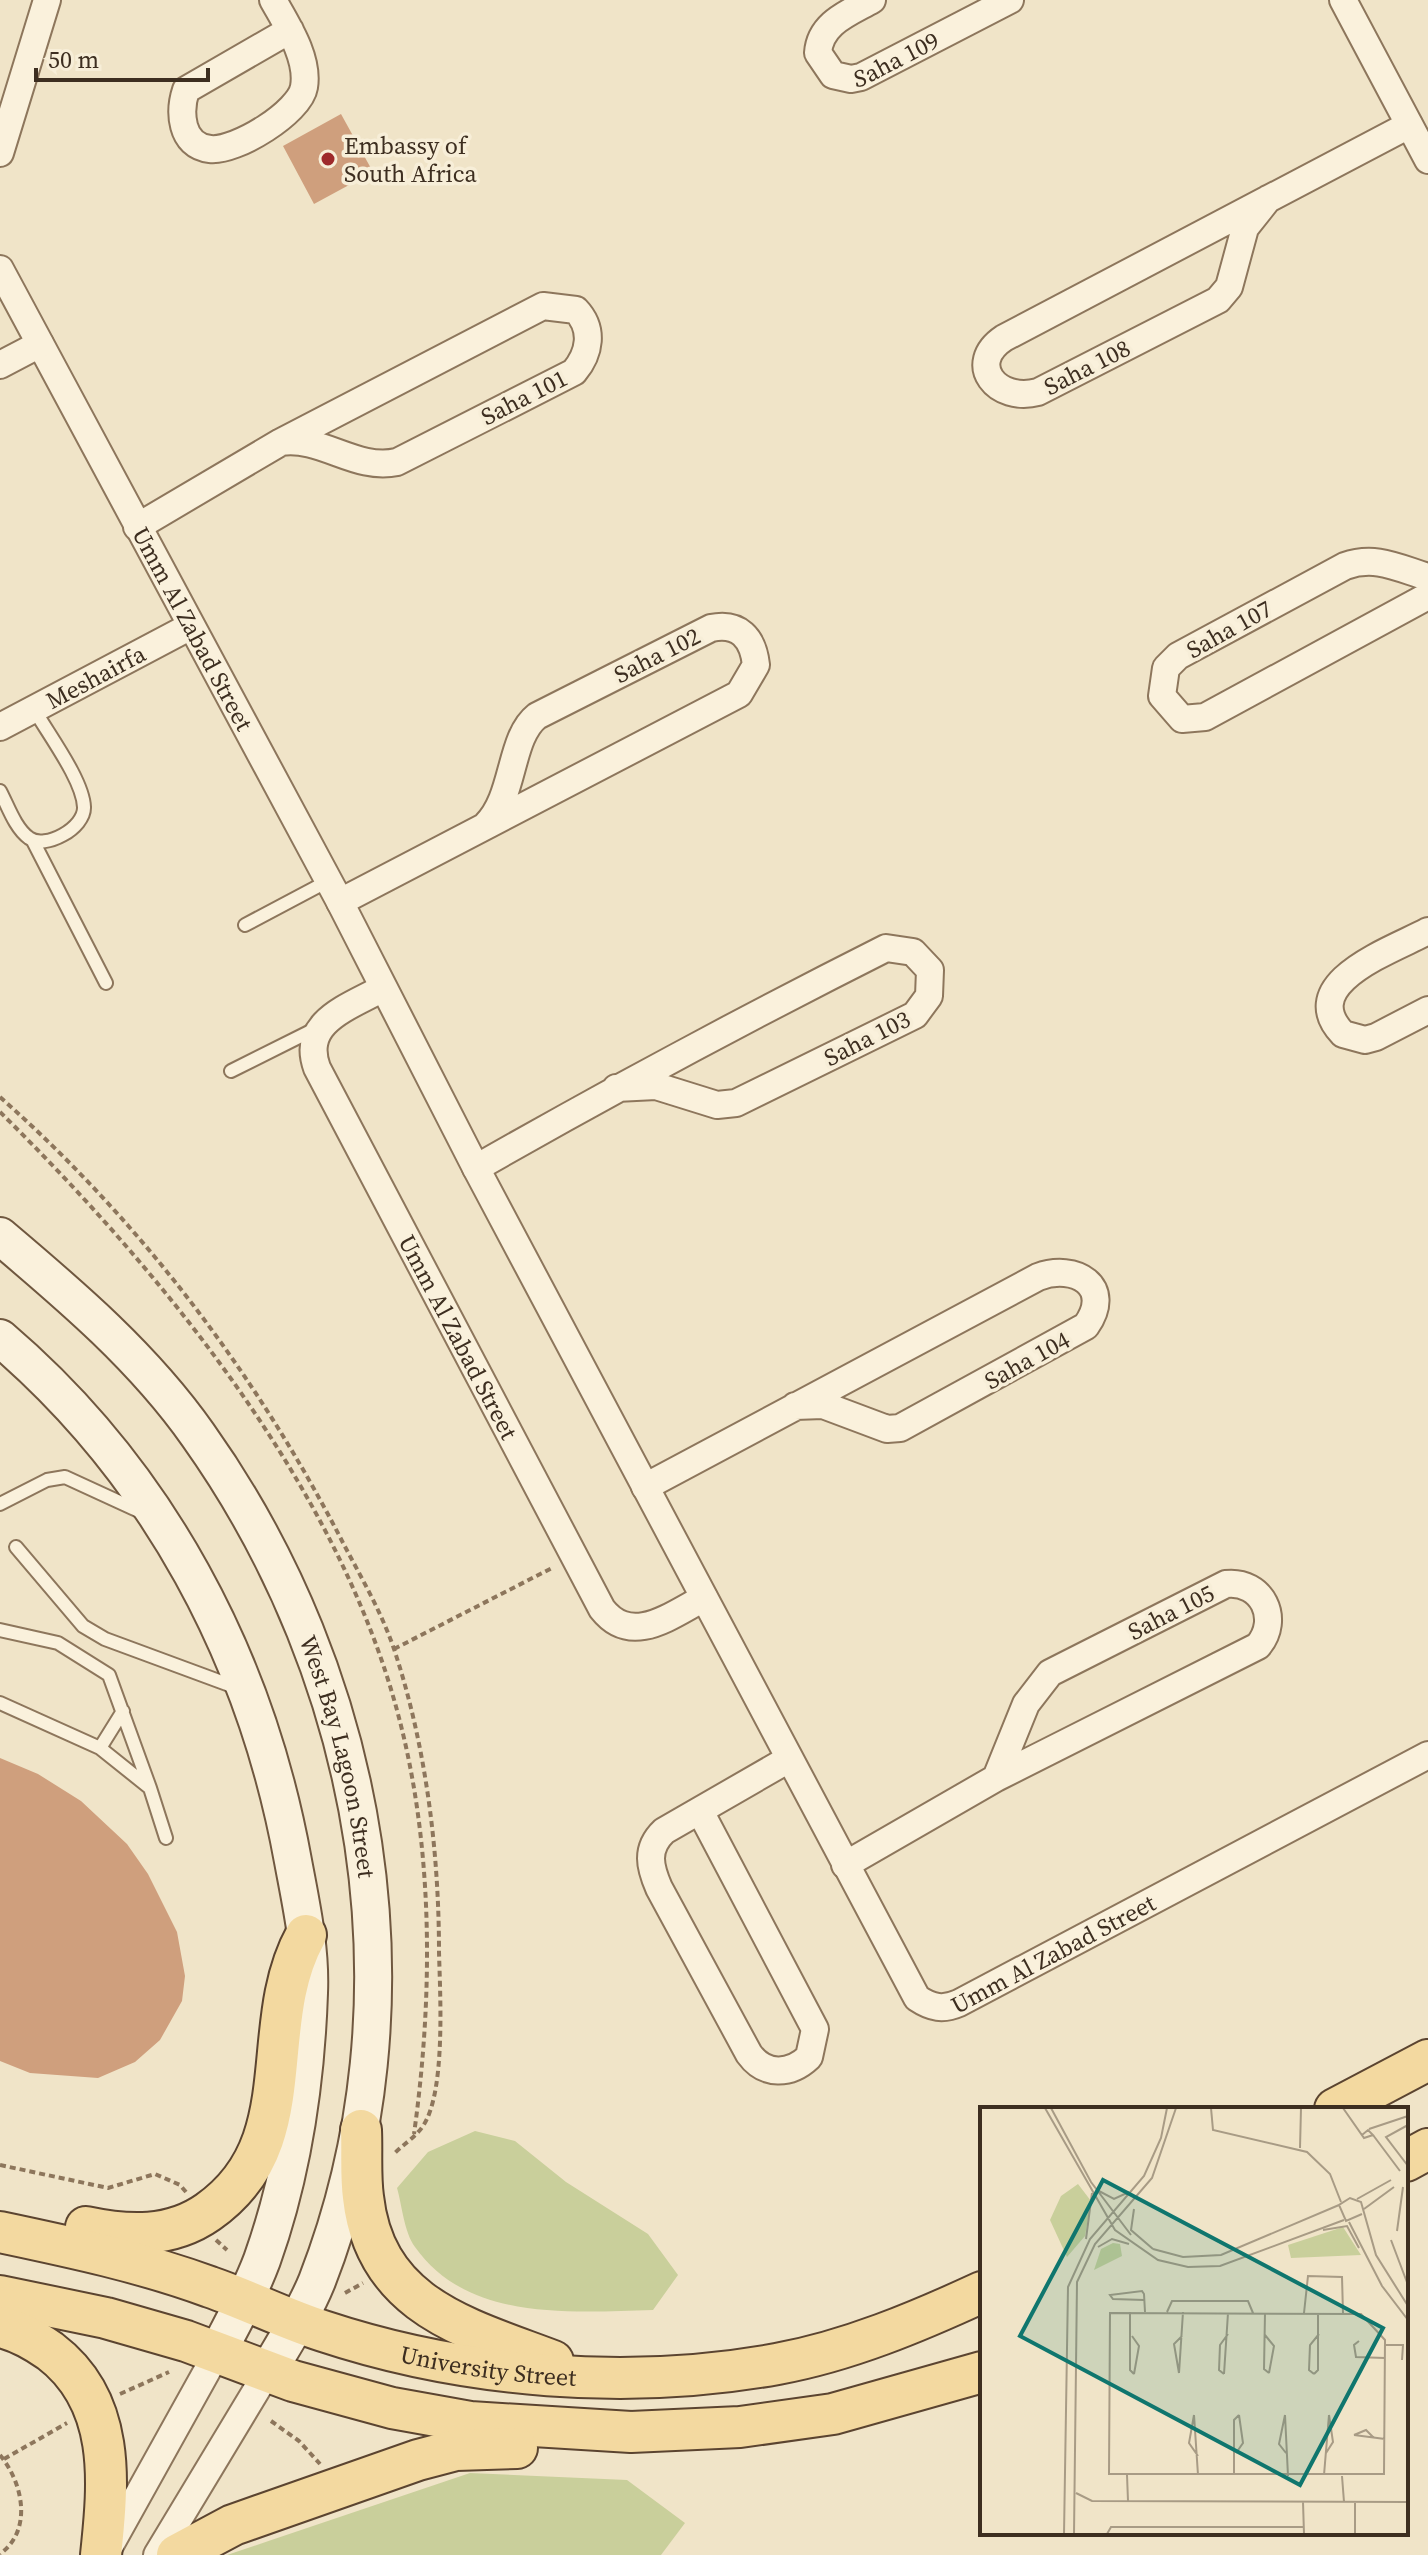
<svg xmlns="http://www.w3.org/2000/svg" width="1428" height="2555" font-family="'Source Serif 4',serif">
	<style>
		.green { fill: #c9cf9b }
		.building { fill: #cf9f7d }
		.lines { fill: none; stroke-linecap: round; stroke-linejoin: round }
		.lane-casing { stroke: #8d765c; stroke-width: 16 }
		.street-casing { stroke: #8d765c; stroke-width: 30 }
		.secondary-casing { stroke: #6f573f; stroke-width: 40 }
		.primary-casing { stroke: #5b4430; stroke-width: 44 }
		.path { stroke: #8d765c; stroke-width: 4; stroke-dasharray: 6 4; stroke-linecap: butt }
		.lane { stroke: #faf1dc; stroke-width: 12 }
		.street { stroke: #faf1dc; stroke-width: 26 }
		.secondary { stroke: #faf1dc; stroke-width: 36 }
		.primary { stroke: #f3d9a0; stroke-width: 40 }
		.poi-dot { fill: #9e2a2b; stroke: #f7eed8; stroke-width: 3 }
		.labels { text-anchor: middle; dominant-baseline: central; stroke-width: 7; stroke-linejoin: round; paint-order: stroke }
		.street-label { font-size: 24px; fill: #3d2e20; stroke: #f7eed8 }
		.poi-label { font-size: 24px; fill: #3d2e20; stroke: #f7eed8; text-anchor: start }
		.inset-road { fill: none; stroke: #a89b85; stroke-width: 2 }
		.view { fill: #0f766e; fill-opacity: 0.15; stroke: #0f766e; stroke-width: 4 }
		.inset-edge { fill: none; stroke: #3d2e20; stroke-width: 4 }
	</style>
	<rect width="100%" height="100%" fill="#f0e4c8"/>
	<path class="green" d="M 475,2131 L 515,2141 L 566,2182 L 648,2234 L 678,2275 L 653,2310 C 571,2312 468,2322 415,2247 C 404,2232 402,2205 397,2188 L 428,2152 Z
		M 470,2473 L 627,2480 L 685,2523 L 661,2555 L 227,2555 Z"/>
	<path class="building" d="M 341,114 L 373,172 L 314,204 L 283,146 Z
		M 0,1758 L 38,1774 L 81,1801 L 127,1844 L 148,1874 L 177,1932 L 185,1976 L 182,2001 L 160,2040 L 135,2062 L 98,2078 L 30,2073 L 0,2061 Z"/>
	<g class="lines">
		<g class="lane-casing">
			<path id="lane" d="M 0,791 C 8,806 15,828 29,838 C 45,850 85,828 84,807 C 83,780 48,734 34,709
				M 33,841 L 106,983
				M 245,925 L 328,881
				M 231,1071 L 315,1029
				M 0,1504 L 47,1480 L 65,1477 L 139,1511
				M 16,1547 L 83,1626 L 105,1639 L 235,1687
				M 0,1630 L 58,1643 L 109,1675 L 150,1788
				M 0,1703 L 100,1748 L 150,1788 L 166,1838
				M 100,1748 L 123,1711"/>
		</g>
		<g class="street-casing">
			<g id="street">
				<path d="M 273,0 C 287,25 309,58 304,87 C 300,112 236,152 210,149 C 180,146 179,111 186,90 L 290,30"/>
				<path id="s1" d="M 872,0 C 849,13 820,23 818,53 L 833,75 L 851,79 L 861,77 L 1010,0"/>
				<path d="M 1343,0 L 1428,160"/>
				<path d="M 0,153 L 47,0"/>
				<path d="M 1268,199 L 1245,228 L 1229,287 L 1218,300 L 1038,392 C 997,403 965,364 1004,338 L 1409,125"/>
				<path id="s2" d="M 0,269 L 340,902 L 476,1168 L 917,1998 C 932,2008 943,2010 959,2003 L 1428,1755"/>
				<path d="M 0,365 L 40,344"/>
				<path d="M 137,527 L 281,442 L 543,306 L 576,310 C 594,329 590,353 574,372 L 397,462 C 355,471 322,436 281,442"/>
				<path d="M 1428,577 C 1398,568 1376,555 1345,566 L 1178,656 L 1166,668 L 1162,696 L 1182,719 L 1205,717 L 1428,596"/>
				<path id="s3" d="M 0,727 L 191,626"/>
				<path d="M 340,902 L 739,694 L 756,665 C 753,638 739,622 711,628 L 537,716 C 509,738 515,797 486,825"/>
				<path d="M 1428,931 C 1393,950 1294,983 1343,1034 L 1365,1040 L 1376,1037 L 1428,1010"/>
				<path id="s4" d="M 383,988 C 350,1007 300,1021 317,1068 L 602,1609 C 632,1647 671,1615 704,1598"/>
				<path d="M 476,1168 C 611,1091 747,1018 886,948 L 913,952 L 930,970 L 929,996 L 915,1015 L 736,1103 L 717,1105 L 656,1086 L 616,1088"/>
				<path d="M 645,1487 L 1038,1277 C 1075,1263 1114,1286 1086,1326 L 900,1428 L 887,1429 L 823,1405 L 795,1406"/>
				<path d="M 700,1811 L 815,2029 L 809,2057 C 790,2075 765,2076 749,2054 L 659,1888 C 650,1867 645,1849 664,1831 L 789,1759"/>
				<path d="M 845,1865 L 996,1778 L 1258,1646 C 1281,1619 1262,1580 1226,1584 L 1050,1673 L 1026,1704 L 996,1778"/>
				<path d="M 108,2549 L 217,2353"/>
				<path d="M 157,2555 L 268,2371"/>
			</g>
		</g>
		<g class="secondary-casing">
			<g id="secondary">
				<path id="s5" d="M 0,1236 C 71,1296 144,1358 198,1435 C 371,1678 426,2001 317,2281 C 304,2313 285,2342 268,2371"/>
				<path d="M 0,1338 C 158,1473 256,1657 293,1861 C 301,1904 311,1948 309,1993 C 306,2082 292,2176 262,2260 C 250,2292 233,2323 217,2353"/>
			</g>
		</g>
		<g class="primary-casing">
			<g id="primary">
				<path d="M 1335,2109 L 1428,2060"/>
				<path d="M 361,2130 C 362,2152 360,2175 363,2197 C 375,2306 466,2328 553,2361"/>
				<path d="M 1406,2161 L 1428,2149"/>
				<path d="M 86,2227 C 128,2236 171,2238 208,2212 C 307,2143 255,2027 306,1935"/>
				<path id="s6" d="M 0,2232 C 71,2247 142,2262 210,2287 C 248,2300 285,2319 323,2331 C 465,2378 630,2391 777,2364 C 848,2351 917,2322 982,2292"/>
				<path d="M 0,2296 L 106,2318 L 186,2341 L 293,2381 L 392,2408 L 470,2422 L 631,2432 L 740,2427 L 833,2414 L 982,2372"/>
				<path d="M 0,2327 C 19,2331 34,2340 50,2351 C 116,2401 109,2481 101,2555"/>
				<path d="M 177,2555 L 233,2525 L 418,2460 L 456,2450 L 517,2448"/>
			</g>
		</g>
		<path class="path" d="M 0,1097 C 140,1221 254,1371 340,1537 C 359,1574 382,1612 395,1652 C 426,1747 439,1852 439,1952 C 440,1993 446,2092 423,2126 C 415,2138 402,2145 393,2155
			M 0,1112 C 164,1274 338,1487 398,1714 C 434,1849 433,1997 414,2134
			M 394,1649 L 552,1568
			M 0,2165 L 108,2188 L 155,2174 L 180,2185 L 186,2192
			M 216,2240 L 227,2250
			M 345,2293 L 363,2283
			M 120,2394 L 169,2372
			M 271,2421 L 299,2441 L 320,2464
			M 0,2455 C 23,2483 33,2530 0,2554
			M 4,2459 L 67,2423"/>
		<use href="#lane" class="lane"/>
		<use href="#street" class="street"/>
		<use href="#secondary" class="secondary"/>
		<use href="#primary" class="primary"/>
	</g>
	<circle class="poi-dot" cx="328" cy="159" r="8"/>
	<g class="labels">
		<g class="street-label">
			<text stroke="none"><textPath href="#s1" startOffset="174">Saha 109</textPath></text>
			<text transform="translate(1087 367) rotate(-27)">Saha 108</text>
			<text transform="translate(524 397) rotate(-27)">Saha 101</text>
			<text stroke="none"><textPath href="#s2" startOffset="408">Umm Al Zabad Street</textPath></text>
			<text transform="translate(1229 629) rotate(-29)">Saha 107</text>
			<text transform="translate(657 655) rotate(-27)">Saha 102</text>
			<text stroke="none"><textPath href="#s3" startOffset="108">Meshairfa</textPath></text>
			<text transform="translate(867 1038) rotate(-27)">Saha 103</text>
			<text stroke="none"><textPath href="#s4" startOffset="420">Umm Al Zabad Street</textPath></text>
			<text transform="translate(1027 1360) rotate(-29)">Saha 104</text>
			<text transform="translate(1171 1612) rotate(-27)">Saha 105</text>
			<text stroke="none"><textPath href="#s5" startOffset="636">West Bay Lagoon Street</textPath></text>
			<text stroke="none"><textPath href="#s2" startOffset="2108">Umm Al Zabad Street</textPath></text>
			<text stroke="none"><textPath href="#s6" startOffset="508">University Street</textPath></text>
		</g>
		<g class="poi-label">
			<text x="344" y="145">Embassy of<tspan x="344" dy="28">South Africa</tspan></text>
		</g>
	</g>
	<g transform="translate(980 2107)">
		<rect width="428" height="428" fill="#f0e4c8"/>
		<path d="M 98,77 L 111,94 L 105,129 L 87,150 L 70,113 L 81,89 ZM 363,120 L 381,148 L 311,151 L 308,138 ZM 133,136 L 140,137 L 142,149 L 114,163 L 121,142 Z" fill="#c9cf9b"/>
		<path class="inset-road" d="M 65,1 L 135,123 L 178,153 L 208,160 L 240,159 L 364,113M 71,1 L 111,75 L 151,128M 231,1 L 233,23 L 327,45 L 350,67 L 361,95M 363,1 L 384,31 L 393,28 L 388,23 L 382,28M 428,18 L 406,30 L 428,59M 389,22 L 428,9M 393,28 L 420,64M 320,41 L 321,1M 117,83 L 134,92 L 149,85M 377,92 L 411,73M 154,102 L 151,123 L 173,142M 384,102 L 414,80M 382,107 L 366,114 L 359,98 L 370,91 L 381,95 L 396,148 L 428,199M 369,115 L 402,179 L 428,213M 343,123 L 367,119 L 379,141M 417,124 L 423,80M 106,132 L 112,86M 411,133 L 428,178M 118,140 L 132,132 L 149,137M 173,142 L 203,150 L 241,148 L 359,98M 164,193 L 133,192 L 130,188 L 162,184 L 164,187 L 165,205M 150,205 L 150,263 L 154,267M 187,205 L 192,194 L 268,194 L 273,206M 130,206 L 381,207 L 405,233 L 404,367 L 129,367 ZM 285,206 L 284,262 L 289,266M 324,206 L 328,169 L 362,170 L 363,206M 285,228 L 294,239 L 289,266M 152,229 L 159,239 L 154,267M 379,234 L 374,238 L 376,250 L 405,251M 405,238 L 423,238 L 422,253M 199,266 L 203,205M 199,266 L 194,237 L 202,229M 244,267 L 248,206M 244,267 L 239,263 L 240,238 L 248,227M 334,267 L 338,263 L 338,206M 334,267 L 329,263 L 330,238 L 339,227M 214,308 L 218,368M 214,308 L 209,336 L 218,349M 305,308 L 308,369M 305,308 L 299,337 L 306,346M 374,328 L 405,332M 374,328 L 386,323 L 394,331M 256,346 L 263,336 L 259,308M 346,346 L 353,335 L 349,308M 147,368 L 148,394M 254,368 L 254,313 L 259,308M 344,368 L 349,308M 362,369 L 364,395M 96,386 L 112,394 L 428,395M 323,395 L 324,427M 84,427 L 88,180 L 110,132 L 164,69 L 181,31 L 187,1M 94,427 L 97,175 L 115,137 L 172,71 L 196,1M 127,427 L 131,420 L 324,420M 375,427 L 375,395"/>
		<path class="view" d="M 123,73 L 403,221 L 320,378 L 40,229 Z"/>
		<rect width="428" height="428" class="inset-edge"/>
	</g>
	<path d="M36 68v12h172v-12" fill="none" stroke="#3d2e20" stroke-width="4"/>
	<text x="48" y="68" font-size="24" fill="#3d2e20" stroke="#f7eed8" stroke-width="6" paint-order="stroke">50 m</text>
</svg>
